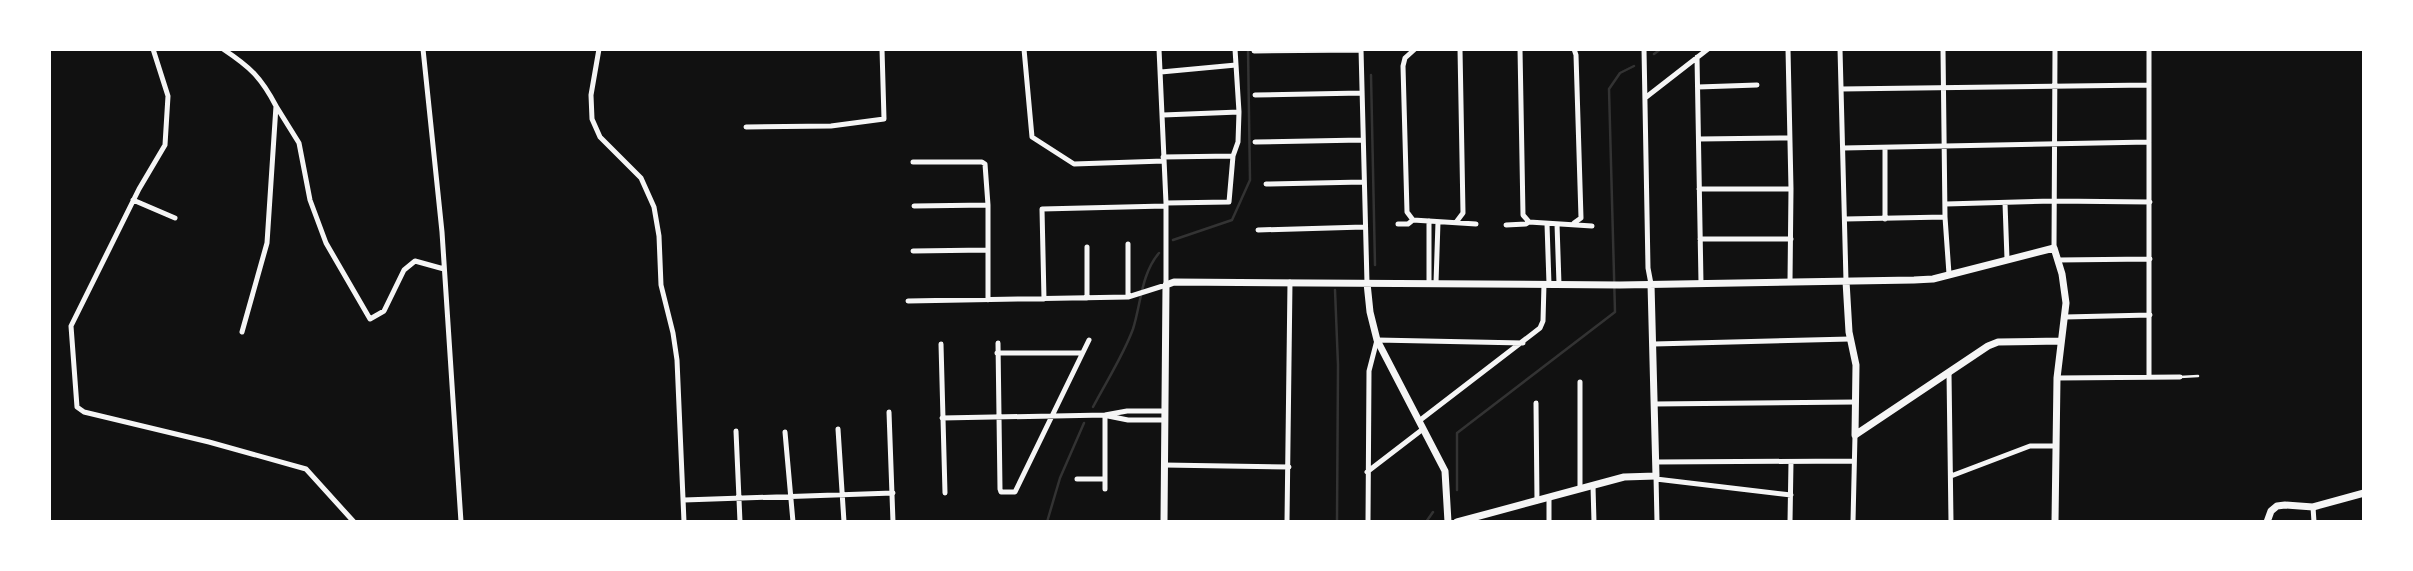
<svg xmlns="http://www.w3.org/2000/svg" width="2413" height="571" font-family="Overpass,sans-serif">
	<style>
		.lines { fill: none; stroke-linecap: round; stroke-linejoin: round }
		.stream { stroke: #333; stroke-width: 2.5 }
		.service { stroke: #f5f5f5; stroke-width: 2.5 }
		.minor { stroke: #f5f5f5; stroke-width: 5 }
		.tertiary { stroke: #f5f5f5; stroke-width: 7 }
	</style>
	<rect width="100%" height="100%" fill="#111"/>
	<g class="lines">
		<path class="stream" d="M 1654,54 L 1661,49
			M 1371,75 L 1375,265
			M 1173,240 L 1232,220 L 1250,180 L 1248,49
			M 1335,290 L 1338,365 L 1337,522
			M 1093,407 C 1106,382 1123,356 1133,329 C 1141,304 1141,274 1159,253
			M 1457,490 L 1457,433 L 1615,312 L 1609,89 L 1620,73 L 1634,66
			M 1047,522 L 1060,478 L 1084,423
			M 1426,522 L 1433,512"/>
		<path class="service" d="M 2180,377 L 2198,376"/>
		<path class="minor" d="M 153,49 L 168,96 L 165,145 L 139,189 L 71,326 L 77,407 L 84,412 L 209,442 L 306,469 L 354,522
			M 223,49 C 250,67 261,77 276,106 L 267,243 L 242,332
			M 423,49 L 442,232 L 461,522
			M 599,49 L 591,95 L 592,119 L 600,137 L 641,178 L 654,207 L 659,236 L 661,285 L 673,333 L 677,360 L 684,522
			M 1024,49 L 1032,137 L 1074,164 L 1164,161
			M 1361,49 L 1367,283
			M 1520,49 L 1523,215 L 1529,222
			M 1574,49 L 1576,55 L 1581,218 L 1574,223
			M 1644,49 L 1648,268 L 1651,284
			M 1788,49 L 1791,189 L 1790,281
			M 1840,49 L 1846,281
			M 1943,49 L 1945,217 L 1949,274
			M 1254,51 L 1361,50
			M 1697,57 L 1701,283
			M 1161,72 L 1236,65
			M 1698,87 L 1757,85
			M 1841,89 L 2149,85
			M 1255,95 L 1362,93
			M 1645,98 L 1708,49
			M 276,106 L 299,143 L 310,200 L 326,243 L 370,319 L 384,311 L 404,270 L 415,261 L 444,269
			M 1163,115 L 1239,112
			M 746,127 L 831,126 L 884,119 L 882,49
			M 1699,139 L 1789,138
			M 1255,142 L 1362,140
			M 1843,148 L 2149,142
			M 1885,148 L 1885,219
			M 1163,157 L 1233,156
			M 913,162 L 982,162 L 985,164 L 988,205 L 988,300
			M 1266,184 L 1363,182
			M 1699,189 L 1791,189
			M 133,200 L 175,218
			M 1166,203 L 1229,202 L 1233,156 L 1238,142 L 1239,112 L 1235,49
			M 2005,203 L 2007,259
			M 1946,204 L 2054,201 L 2150,202
			M 914,206 L 988,205
			M 1845,219 L 1945,217
			M 1413,220 L 1407,212 L 1403,66 L 1405,58 L 1415,49
			M 1429,221 L 1429,283
			M 1457,221 L 1463,213 L 1460,49
			M 1398,224 L 1408,224 L 1413,220 L 1476,224
			M 1547,224 L 1549,284
			M 1557,224 L 1559,284
			M 1506,225 L 1526,224 L 1529,222 L 1592,226
			M 1258,230 L 1364,227
			M 1700,239 L 1791,239
			M 1128,244 L 1128,297
			M 2054,248 L 2055,49
			M 913,251 L 987,250
			M 2058,260 L 2150,259
			M 1436,283 L 1438,222
			M 1087,298 L 1087,247
			M 1044,299 L 1042,209 L 1165,206
			M 908,301 L 1128,297 L 1166,285 L 1166,203 L 1159,49
			M 2065,317 L 2150,315
			M 998,343 L 1000,489 L 1001,492 L 1015,492 L 1089,340
			M 941,344 L 945,493
			M 1654,344 L 1850,339
			M 997,353 L 1082,353
			M 1949,373 L 1951,522
			M 2149,376 L 2149,49
			M 2057,378 L 2180,377
			M 1580,382 L 1580,489
			M 1536,403 L 1537,501
			M 1654,404 L 1856,402
			M 889,412 L 893,522
			M 1108,416 L 1128,420 L 1164,420
			M 942,418 L 1105,415 L 1127,411 L 1164,411
			M 1419,421 L 1540,328 L 1543,321 L 1544,284
			M 838,429 L 844,522
			M 736,431 L 740,522
			M 785,432 L 793,522
			M 1656,462 L 1854,461
			M 1164,465 L 1289,467
			M 1367,472 L 1423,429
			M 1656,476 L 1657,522
			M 1951,476 L 2030,446 L 2056,446
			M 1077,479 L 1105,479
			M 1656,479 L 1791,495
			M 1593,486 L 1594,522
			M 1105,489 L 1105,415
			M 1549,498 L 1549,522
			M 684,500 L 893,493
			M 2313,507 L 2314,522
			M 1287,522 L 1290,282
			M 1368,522 L 1369,371 L 1377,340 L 1523,343
			M 1790,522 L 1791,462
			M 1853,522 L 1855,435"/>
		<path class="tertiary" d="M 1846,281 L 1849,332 L 1856,365 L 1855,435 L 1988,346 L 1998,342 L 2061,341
			M 1367,283 L 1370,312 L 1377,340 L 1445,471 L 1448,522
			M 1164,522 L 1166,285 L 1174,282 L 1620,285 L 1914,280 L 1933,279 L 2054,248 L 2062,274 L 2066,303 L 2057,378 L 2055,522
			M 1457,522 L 1624,477 L 1656,476 L 1651,284
			M 2267,522 L 2271,511 L 2277,506 L 2285,505 L 2313,507 L 2364,493"/>
	</g>
	<rect width="2413" height="571" fill="none" stroke="#ffffff" stroke-width="102"/>
</svg>
